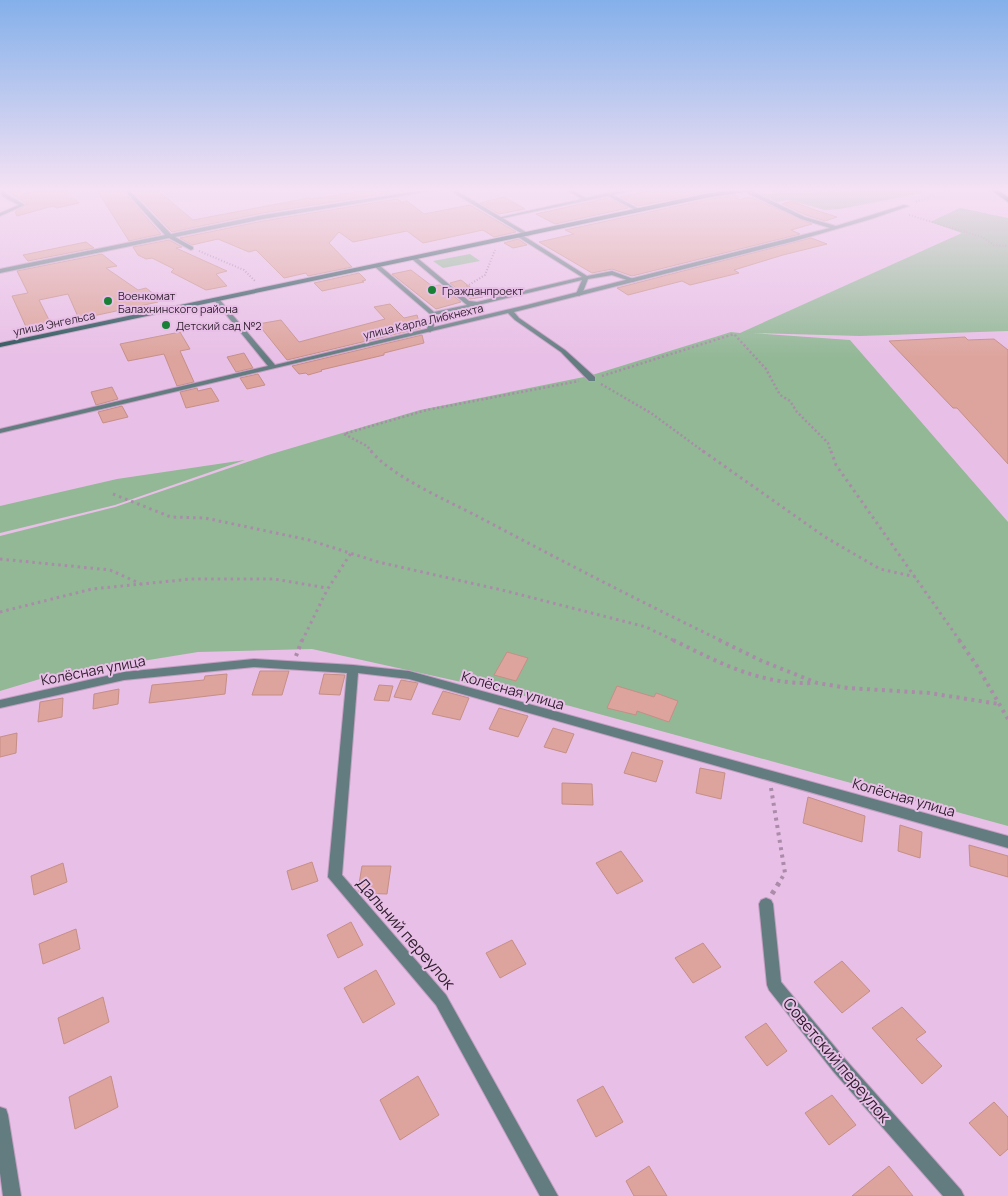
<svg xmlns="http://www.w3.org/2000/svg" width="1008" height="1196" font-family="Manrope,sans-serif">
	<style>
		.green { fill: #92b896 }
		.building { fill: #dda49d; stroke: #c58e86 }
		.lines { fill: none; stroke-linecap: round; stroke-linejoin: round }
		.service-casing { stroke: #c29fc1; stroke-width: 2 }
		.minor-casing { stroke: #c29fc1; stroke-width: 2 }
		.secondary-casing { stroke: #c29fc1; stroke-width: 2 }
		.primary-casing { stroke: #c29fc1; stroke-width: 2 }
		.path-far4 { stroke: #ab8baa; stroke-width: 2; stroke-dasharray: 1 2; stroke-linecap: butt }
		.path-far3 { stroke: #ab8baa; stroke-width: 2.5; stroke-dasharray: 2 2.5; stroke-linecap: butt }
		.path-far2 { stroke: #ab8baa; stroke-width: 3; stroke-dasharray: 2.5 4; stroke-linecap: butt }
		.path-far1 { stroke: #ab8baa; stroke-width: 4; stroke-dasharray: 3 4.5; stroke-linecap: butt }
		.path { stroke: #ab8baa; stroke-width: 5; stroke-dasharray: 4 5.5; stroke-linecap: butt }
		.service { fill: #627c80; fill-rule: evenodd }
		.minor { fill: #627c80; fill-rule: evenodd }
		.secondary { fill: #2c555b; fill-rule: evenodd }
		.primary { fill: #0d383e; fill-rule: evenodd }
		.poi-dot { fill: #188035; stroke: #e8bfe6; stroke-width: 2 }
		.labels { text-anchor: middle; dominant-baseline: central; stroke-width: 4; stroke-linejoin: round; paint-order: stroke }
		.far-poi-label { font-size: 11px; fill: #2c1d2b; stroke: #e8bfe6; text-anchor: start }
		.far-street-label { font-size: 11px; fill: #2c1d2b; stroke: #e8bfe6 }
		.street-label { font-size: 14px; fill: #2c1d2b; stroke: #e8bfe6 }
		.near-street-label { font-size: 16px; fill: #2c1d2b; stroke: #e8bfe6 }
	</style>
	<rect width="100%" height="100%" fill="#e8bfe6"/>
	<path class="green" d="M 913,190 L 919,190 L 923,193 L 840,209 L 825,210 L 789,200 L 776,202 L 756,194 Z
		M 960,208 L 1008,218 L 1008,331 L 860,336 L 752,333 L 850,340 L 1008,522 L 1008,826 L 570,706 L 312,649 L 198,652 L 50,676 L 0,691 L 0,536 L 115,507 L 268,455 L 420,410 L 589,376 L 731,332 L 740,333 L 962,233 L 930,222 Z
		M 470,254 L 480,261 L 443,268 L 433,261 Z
		M 245,460 L 115,505 L 0,533 L 0,506 L 117,479 Z"/>
	<path class="building" d="M 6,190 L 20,190 L 22,194 L 45,190 L 65,190 L 79,203 L 57,208 L 53,206 L 17,216 L 15,212 L 27,204 Z
		M 97,190 L 122,190 L 161,234 L 129,241 Z
		M 132,190 L 157,190 L 193,220 L 309,198 L 311,199 L 371,190 L 375,193 L 387,191 L 390,193 L 263,213 L 172,232 Z
		M 655,190 L 713,190 L 713,191 L 638,206 L 620,197 Z
		M 738,195 L 738,200 L 750,197 L 812,224 L 791,230 L 800,234 L 632,276 L 612,269 L 592,273 L 539,242 L 574,234 L 565,230 L 710,199 Z
		M 504,197 L 525,209 L 499,214 L 480,203 Z
		M 608,198 L 628,208 L 555,224 L 536,214 Z
		M 397,199 L 402,202 L 407,201 L 424,214 L 470,205 L 516,232 L 494,237 L 483,230 L 423,243 L 407,231 L 353,242 L 339,232 L 329,243 L 352,267 L 308,276 L 306,273 L 284,278 L 256,250 L 249,252 L 218,239 L 192,245 L 180,238 L 263,221 Z
		M 791,201 L 815,210 L 837,217 L 825,221 L 806,215 L 782,204 Z
		M 811,238 L 827,244 L 783,255 L 734,270 L 739,273 L 690,285 L 682,281 L 628,295 L 617,288 Z
		M 518,239 L 527,245 L 513,248 L 504,243 Z
		M 169,240 L 182,247 L 176,248 L 227,271 L 216,274 L 227,286 L 206,290 L 171,272 L 174,269 L 152,258 L 146,259 L 138,255 L 133,247 Z
		M 86,242 L 94,248 L 28,261 L 23,255 Z
		M 102,254 L 117,266 L 106,268 L 138,290 L 146,288 L 159,298 L 154,299 L 158,302 L 79,319 L 68,294 L 39,300 L 51,324 L 27,329 L 12,296 L 28,293 L 17,271 Z
		M 411,270 L 432,286 L 440,285 L 461,302 L 436,309 L 392,274 Z
		M 359,273 L 366,280 L 362,281 L 364,282 L 322,291 L 314,283 Z
		M 461,280 L 483,297 L 470,299 L 450,283 Z
		M 390,304 L 404,318 L 417,315 L 421,328 L 287,360 L 258,324 L 281,320 L 299,342 L 385,319 L 374,307 Z
		M 180,332 L 190,349 L 180,351 L 194,382 L 177,386 L 164,354 L 128,361 L 120,344 Z
		M 422,335 L 424,343 L 384,353 L 384,355 L 321,370 L 322,371 L 308,375 L 306,373 L 299,374 L 292,366 Z
		M 965,337 L 968,340 L 994,339 L 1008,350 L 1008,464 L 957,408 L 953,408 L 889,341 Z
		M 244,353 L 253,368 L 236,372 L 227,357 Z
		M 258,374 L 265,385 L 247,389 L 240,378 Z
		M 112,387 L 118,399 L 96,405 L 91,392 Z
		M 197,388 L 198,391 L 211,388 L 219,401 L 186,408 L 180,392 Z
		M 122,406 L 128,417 L 103,423 L 98,412 Z
		M 507,652 L 528,658 L 516,681 L 494,675 Z
		M 260,671 L 289,671 L 282,695 L 252,695 Z
		M 227,674 L 225,694 L 149,703 L 152,685 L 204,680 L 205,676 Z
		M 324,674 L 345,675 L 340,695 L 319,694 Z
		M 401,680 L 418,683 L 411,700 L 394,697 Z
		M 379,685 L 393,686 L 389,701 L 374,700 Z
		M 617,686 L 654,697 L 656,693 L 678,701 L 669,722 L 637,711 L 636,715 L 607,708 Z
		M 119,689 L 118,704 L 93,709 L 94,694 Z
		M 443,691 L 469,698 L 460,720 L 432,714 Z
		M 63,698 L 62,717 L 38,722 L 40,702 Z
		M 499,708 L 528,716 L 518,737 L 489,729 Z
		M 553,728 L 574,734 L 566,753 L 544,747 Z
		M 17,733 L 16,753 L 0,757 L 0,737 Z
		M 632,752 L 663,761 L 656,782 L 624,773 Z
		M 700,768 L 725,773 L 721,799 L 696,793 Z
		M 562,783 L 592,784 L 593,805 L 562,804 Z
		M 808,797 L 865,816 L 862,842 L 803,823 Z
		M 900,825 L 922,832 L 920,858 L 898,851 Z
		M 969,845 L 1008,856 L 1008,877 L 970,866 Z
		M 621,851 L 643,881 L 617,894 L 596,863 Z
		M 312,862 L 318,881 L 292,890 L 287,871 Z
		M 63,863 L 67,882 L 34,895 L 31,876 Z
		M 362,866 L 391,866 L 387,894 L 360,893 L 358,890 Z
		M 351,922 L 363,945 L 338,958 L 327,935 Z
		M 76,929 L 80,949 L 43,964 L 39,944 Z
		M 512,940 L 526,964 L 500,978 L 486,953 Z
		M 703,943 L 721,967 L 693,983 L 675,958 Z
		M 842,961 L 870,991 L 842,1013 L 814,982 Z
		M 376,970 L 395,1004 L 363,1023 L 344,988 Z
		M 103,997 L 109,1022 L 64,1044 L 58,1018 Z
		M 902,1007 L 926,1032 L 916,1039 L 942,1066 L 922,1084 L 872,1028 Z
		M 766,1023 L 787,1051 L 767,1066 L 745,1037 Z
		M 111,1076 L 118,1107 L 75,1129 L 69,1097 Z
		M 418,1076 L 439,1115 L 400,1140 L 380,1100 Z
		M 603,1086 L 623,1122 L 596,1137 L 577,1100 Z
		M 832,1095 L 856,1125 L 829,1145 L 805,1113 Z
		M 994,1102 L 1008,1117 L 1008,1149 L 1000,1156 L 969,1123 Z
		M 649,1166 L 667,1196 L 634,1196 L 626,1181 Z
		M 889,1166 L 913,1196 L 852,1196 Z"/>
	<g class="lines">
		<g class="service-casing">
			<path id="service" d="M 0,190 L 3,190 L 6,194 L 25,205 L 0,216 L 0,213 L 19,205 L 2,196 Z
				M 566,190 L 572,190 L 586,198 L 608,193 L 632,190 L 613,195 L 641,210 L 637,211 L 608,196 L 499,219 L 497,218 L 582,199 Z
				M 518,235 L 522,235 L 587,276 L 612,271 L 636,280 L 633,282 L 612,275 L 588,279 L 582,294 L 579,296 L 576,294 L 582,280 L 436,315 L 433,330 L 430,332 L 427,330 L 430,314 L 374,266 L 379,265 L 434,312 L 467,305 L 412,259 L 412,257 L 416,257 L 469,301 L 477,302 L 582,277 L 518,237 Z"/>
		</g>
		<g class="minor-casing">
			<path id="minor" d="M 124,190 L 129,190 L 171,234 L 263,215 L 424,190 L 437,190 L 263,219 L 175,237 L 193,247 L 193,249 L 191,250 L 169,238 L 0,273 L 0,269 L 165,235 Z
				M 449,190 L 455,190 L 531,235 L 526,236 Z
				M 715,190 L 722,190 L 726,193 L 724,194 Z
				M 745,190 L 749,190 L 805,217 L 836,226 L 904,205 L 909,206 L 871,219 L 795,241 L 514,312 L 519,318 L 565,350 L 595,377 L 595,381 L 589,381 L 561,352 L 515,320 L 508,313 L 0,433 L 0,429 L 268,366 L 215,301 L 214,300 L 217,298 L 219,299 L 275,365 L 527,305 L 830,228 L 801,219 L 745,192 Z
				M 254,659 L 353,665 L 409,671 L 1008,836 L 1008,848 L 409,679 L 358,673 L 342,875 L 446,995 L 558,1196 L 540,1196 L 436,1005 L 328,877 L 347,673 L 254,667 L 124,680 L 0,708 L 0,700 L 124,672 Z
				M 766,898 L 771,900 L 773,904 L 781,982 L 845,1059 L 961,1190 L 964,1196 L 943,1196 L 833,1071 L 769,990 L 767,985 L 759,904 L 761,900 Z
				M 0,1107 L 6,1109 L 8,1115 L 21,1196 L 3,1196 L 0,1173 Z"/>
		</g>
		<g class="secondary-casing">
			<path id="secondary" d="M 743,190 L 761,190 L 710,197 L 0,347 L 0,343 L 710,193 Z"/>
		</g>
		<g class="primary-casing">
			<path id="primary" d="M 991,190 L 998,190 L 1008,197 L 1008,202 Z"/>
		</g>
		<path class="path-far4" d="M 774,192 L 881,190
			M 916,202 L 947,190
			M 909,215 L 982,237 L 994,245 L 1008,246
			M 199,251 L 244,270 L 256,282
			M 464,288 L 485,275 L 495,250"/>
		<path class="path-far3" d="M 602,376 L 734,334 L 766,369 L 780,395 L 790,401 L 797,412 L 828,443 L 831,452
			M 601,384 L 651,413 L 704,452
			M 372,452 L 367,446 L 344,434 L 427,410 L 579,381"/>
		<path class="path-far2" d="M 371,451 C 391,476 448,501 477,516 C 558,559 639,601 722,641
			M 703,451 L 825,537 L 880,569 L 916,577
			M 831,451 L 836,465 L 960,641
			M 113,494 L 171,517 L 205,518 L 309,540 L 378,562 L 506,591 L 646,627 L 675,641
			M 0,559 L 110,570 L 141,584
			M 0,612 L 92,589 L 191,579 L 274,579 L 327,588
			M 302,641 L 327,590 L 351,553"/>
		<path class="path-far1" d="M 673,640 C 720,663 760,685 814,683
			M 719,640 L 762,661 L 817,683 L 848,688 L 929,693 L 999,704
			M 959,640 L 977,666 L 1008,719
			M 296,656 L 302,640
			M 771,788 L 785,873 L 778,884"/>
		<path class="path" d="M 772,894 L 779,883"/>
		<use href="#service" class="service"/>
		<use href="#minor" class="minor"/>
		<use href="#secondary" class="secondary"/>
		<use href="#primary" class="primary"/>
	</g>
	<linearGradient id="sky" x2="0" y2="1"><stop stop-color="#84b0ea"/><stop offset="0.53" stop-color="#f5e2f4"/><stop offset="1" stop-color="#f5e2f4" stop-opacity="0"/></linearGradient>
	<rect width="1008" height="358" fill="url(#sky)"/>
	<g class="poi-dot">
		<circle cx="432" cy="290" r="5"/>
		<circle cx="108" cy="301" r="5"/>
		<circle cx="166" cy="325" r="5"/>
	</g>
	<g class="labels">
		<g class="far-poi-label">
			<text x="442" y="290">Гражданпроект</text>
			<text x="118" y="295">Военкомат<tspan x="118" dy="13">Балахнинского района</tspan></text>
			<text x="176" y="325">Детский сад №2</text>
		</g>
		<g class="far-street-label">
			<text transform="translate(423 321) rotate(-13)">улица Карла Либкнехта</text>
			<text transform="translate(54 323) rotate(-12)">улица Энгельса</text>
		</g>
		<g class="street-label">
			<text transform="translate(93 670) rotate(-11)">Колёсная улица</text>
			<text transform="translate(513 690) rotate(16)">Колёсная улица</text>
			<text transform="translate(904 797) rotate(16)">Колёсная улица</text>
		</g>
		<g class="near-street-label">
			<text transform="translate(406 933) rotate(49)">Дальний переулок</text>
			<text transform="translate(837 1060) rotate(50)">Советский переулок</text>
		</g>
	</g>
</svg>
